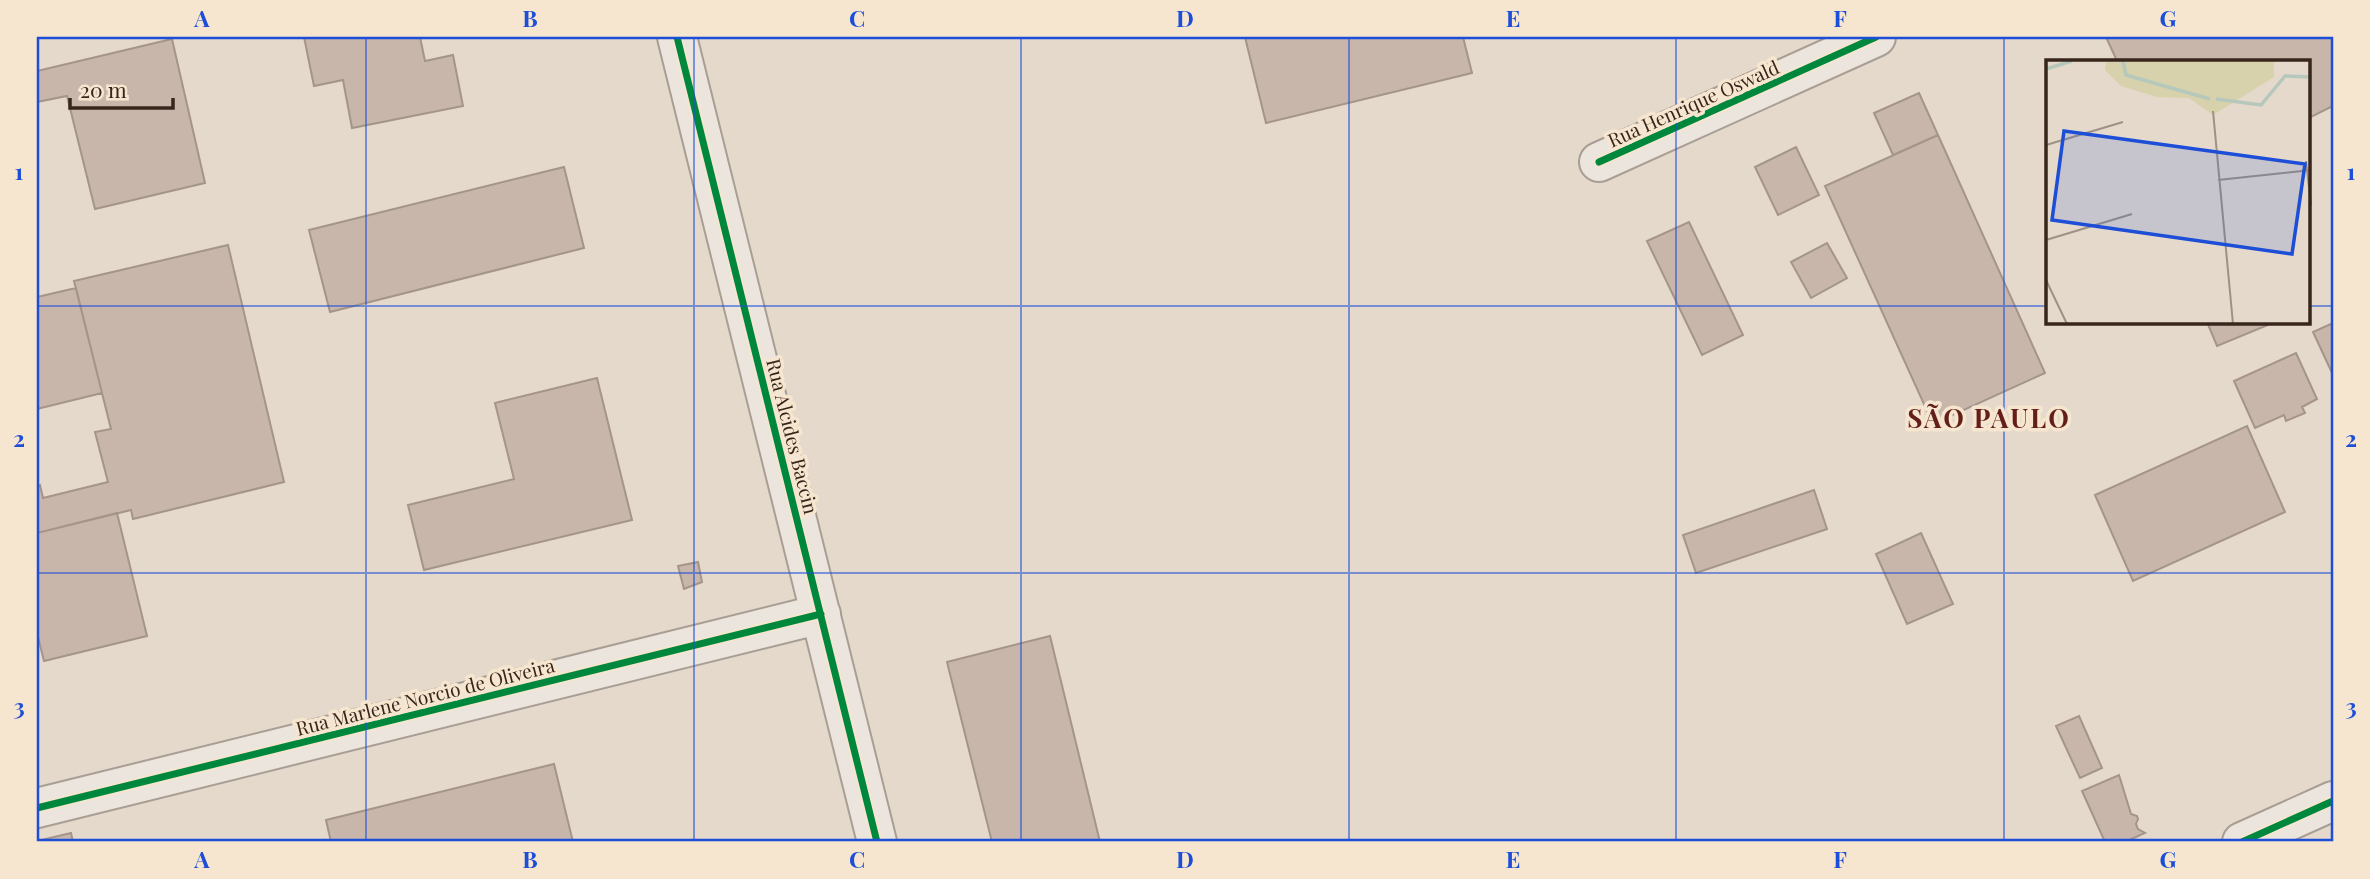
<svg xmlns="http://www.w3.org/2000/svg" width="2370" height="879" font-family="'Playfair Display',serif">
	<style>
		.building { fill: #c8b6ab; stroke: #a4948a; stroke-width: 2 }
		.lines { fill: none; stroke-linecap: round; stroke-linejoin: round }
		.minor-casing { stroke: #a99e94; stroke-width: 42 }
		.minor { stroke: #ece5dd; stroke-width: 38 }
		.cycleway-casing { stroke: #f6e6d0; stroke-width: 11 }
		.cycleway { stroke: #00873e; stroke-width: 7 }
		.grid { fill: none; stroke: #1d4ed8; stroke-width: 2; stroke-opacity: 0.55 }
		.labels { text-anchor: middle; dominant-baseline: central; stroke-width: 7; stroke-linejoin: round; paint-order: stroke }
		.street-label { font-size: 19px; fill: #38261c; stroke: #f6e6d0 }
		.district-label { font-size: 26px; font-weight: bold; letter-spacing: 2px; fill: #651f1b; stroke: #f6e6d0 }
		.inset-river { fill: none; stroke: #b6c8bb; stroke-width: 3.5 }
		.inset-road { fill: none; stroke: #9f9184; stroke-width: 2 }
		.view { fill: #1d4ed8; fill-opacity: 0.15; stroke: #1d4ed8; stroke-width: 3.5 }
		.inset-edge { fill: none; stroke: #38261c; stroke-width: 3.5 }
		.neatline { fill: none; stroke: #1d4ed8; stroke-width: 2.5 }
		.grid-label { font-size: 23px; text-anchor: middle; font-weight: bold; fill: #1d4ed8 }
	</style>
	<rect width="100%" height="100%" fill="#e4d9ca"/>
	<path class="building" d="M 304,37 L 420,37 L 425,61 L 453,55 L 463,106 L 352,128 L 343,80 L 314,86 Z
		M 1245,37 L 1463,37 L 1472,73 L 1266,123 Z
		M 2106,37 L 2333,37 L 2333,106 L 2309,118 L 2309,61 L 2117,61 Z
		M 172,39 L 205,183 L 95,209 L 67,96 L 37,102 L 37,71 Z
		M 1919,93 L 1938,135 L 1893,155 L 1874,113 Z
		M 1938,135 L 2045,373 L 1933,424 L 1825,186 Z
		M 1796,147 L 1819,195 L 1778,215 L 1755,167 Z
		M 564,167 L 584,248 L 330,312 L 309,230 Z
		M 1689,222 L 1743,335 L 1702,355 L 1647,241 Z
		M 1827,243 L 1847,278 L 1811,298 L 1791,262 Z
		M 228,245 L 284,482 L 133,519 L 131,510 L 37,533 L 37,486 L 40,485 L 43,498 L 108,482 L 95,432 L 111,429 L 74,281 Z
		M 76,288 L 102,393 L 37,409 L 37,297 Z
		M 2207,322 L 2267,322 L 2268,325 L 2217,346 Z
		M 2333,323 L 2333,375 L 2313,332 Z
		M 2296,353 L 2317,399 L 2302,407 L 2305,413 L 2286,421 L 2284,415 L 2255,428 L 2234,381 Z
		M 597,378 L 632,520 L 424,570 L 408,505 L 514,479 L 495,403 Z
		M 2247,426 L 2285,512 L 2133,581 L 2095,495 Z
		M 1814,490 L 1827,529 L 1696,573 L 1683,535 Z
		M 117,513 L 147,636 L 44,661 L 37,633 L 37,533 Z
		M 1921,533 L 1953,604 L 1907,624 L 1876,554 Z
		M 698,562 L 702,582 L 684,589 L 678,566 Z
		M 1050,636 L 1100,842 L 992,842 L 947,662 Z
		M 2079,716 L 2102,768 L 2080,778 L 2056,726 Z
		M 554,764 L 573,842 L 331,842 L 326,820 Z
		M 2119,775 L 2131,814 L 2137,816 L 2138,819 L 2136,824 L 2138,829 L 2145,833 L 2125,842 L 2105,842 L 2082,791 Z
		M 71,833 L 73,842 L 37,842 L 37,841 Z"/>
	<g class="lines">
		<g class="minor-casing">
			<path id="minor" d="M 677,37 L 877,842
				M 1599,162 L 1876,37
				M 37,808 L 821,614
				M 2242,842 L 2333,801"/>
		</g>
		<use href="#minor" class="minor"/>
		<g class="cycleway-casing">
			<path id="cycleway" d="M 677,37 L 877,842
				M 1599,162 L 1876,37
				M 37,808 L 821,614
				M 2242,842 L 2333,801"/>
		</g>
		<use href="#cycleway" class="cycleway"/>
	</g>
	<path class="grid" d="M 366,37 L 366,842M 694,37 L 694,842M 1021,37 L 1021,842M 1349,37 L 1349,842M 1676,37 L 1676,842M 2004,37 L 2004,842M 37,306 L 2048,306M 2309,306 L 2333,306M 37,573 L 2333,573"/>
	<g class="labels">
		<g class="street-label">
			<text transform="translate(1693 103) rotate(-24)">Rua Henrique Oswald</text>
			<text transform="translate(793 436) rotate(76)">Rua Alcides Baccin</text>
			<text transform="translate(425 696) rotate(-14)">Rua Marlene Norcio de Oliveira</text>
		</g>
		<g class="district-label">
			<text x="1989" y="417">SÃO PAULO</text>
		</g>
	</g>
	<g transform="translate(2046 60)">
		<rect width="264" height="264" fill="#e4d9ca"/>
		<path d="M 60,1 L 228,1 L 228,17 L 167,55 L 143,38 L 111,37 L 75,26 L 59,10 Z" fill="#d7d2ac"/>
		<path class="inset-river" d="M 77,1 L 80,15 L 164,39M 0,9 L 26,1M 170,39 L 215,45 L 239,16 L 265,17"/>
		<path class="inset-road" d="M 167,51 L 187,264M 0,85 L 77,62M 260,101 L 265,145M 172,120 L 265,110M 0,180 L 86,154M 0,220 L 21,264"/>
		<path class="view" d="M 18,71 L 259,104 L 246,194 L 6,160 Z"/>
		<rect width="264" height="264" class="inset-edge"/>
	</g>
	<rect width="2370" height="879" fill="none" stroke="#f6e6d0" stroke-width="77"/>
	<path d="M70 98v10h103v-10" fill="none" stroke="#38261c" stroke-width="3.5"/>
	<text x="80" y="98" font-size="21" fill="#38261c" stroke="#f6e6d0" stroke-width="5" paint-order="stroke">20 m</text>
	<rect x="38" y="38" width="2294" height="802" class="neatline"/>
	<g class="grid-label">
		<text x="202" y="27">A</text>
		<text x="530" y="27">B</text>
		<text x="857" y="27">C</text>
		<text x="1185" y="27">D</text>
		<text x="1513" y="27">E</text>
		<text x="1840" y="27">F</text>
		<text x="2168" y="27">G</text>
		<text x="19" y="180">1</text>
		<text x="2351" y="180">1</text>
		<text x="19" y="447">2</text>
		<text x="2351" y="447">2</text>
		<text x="19" y="715">3</text>
		<text x="2351" y="715">3</text>
		<text x="202" y="868">A</text>
		<text x="530" y="868">B</text>
		<text x="857" y="868">C</text>
		<text x="1185" y="868">D</text>
		<text x="1513" y="868">E</text>
		<text x="1840" y="868">F</text>
		<text x="2168" y="868">G</text>
	</g>
</svg>
